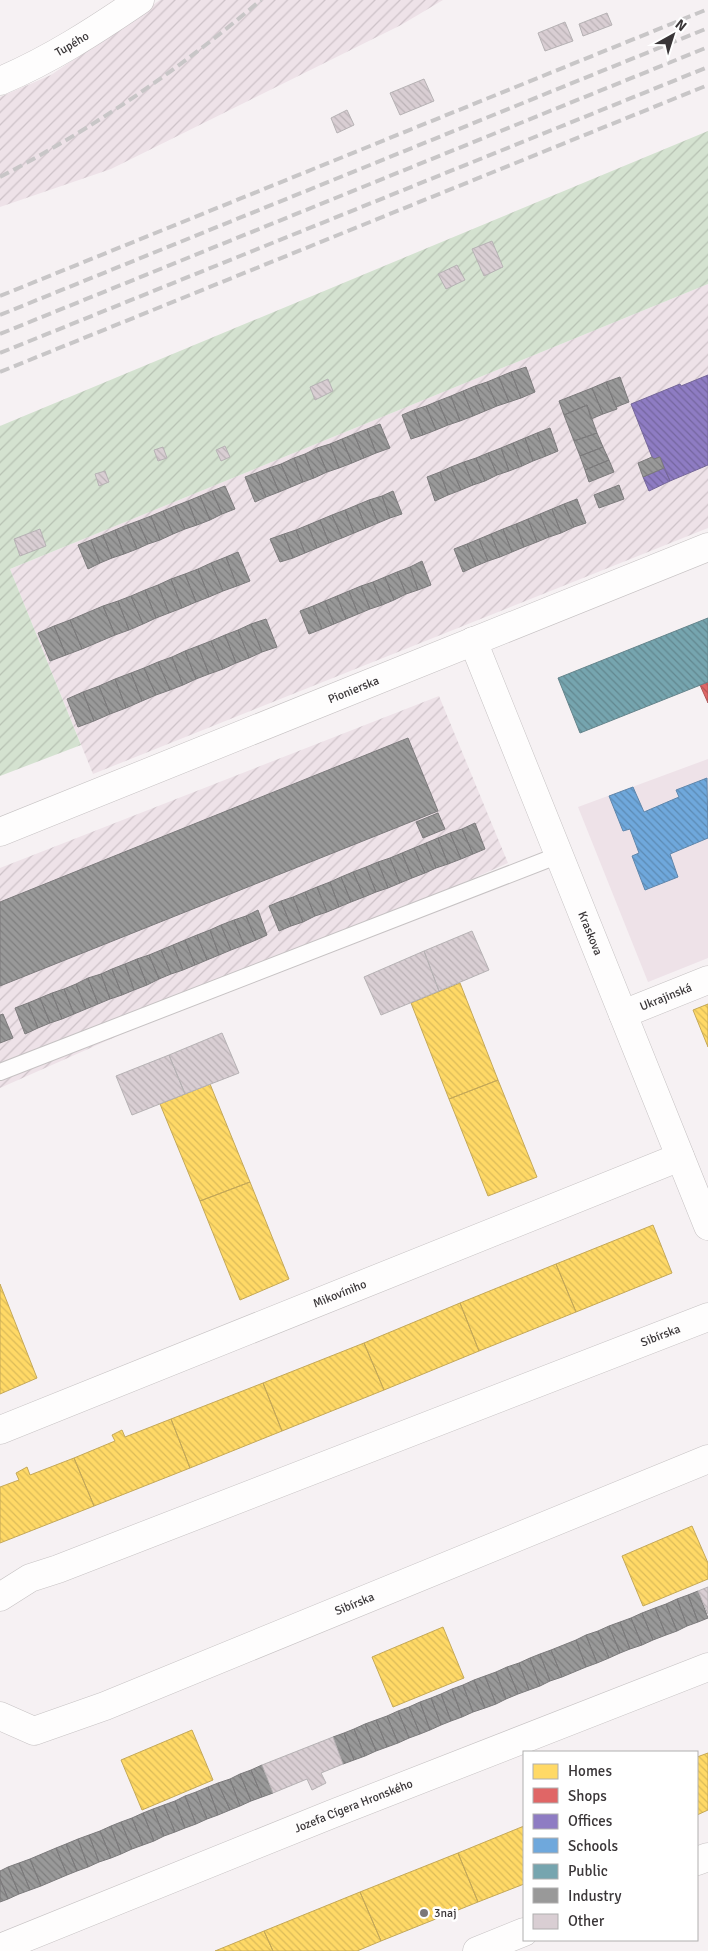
<svg xmlns="http://www.w3.org/2000/svg" width="708" height="1951" font-family="Signika,sans-serif">
	<style>
		.built { fill: #eee2e8 }
		.industrial { fill: url(#industrial-furrows) }
		.garden { fill: url(#garden-furrows) }
		.homes { fill: url(#homes-back-hatch); stroke: #c4a858 }
		.shops { fill: url(#shops-back-hatch); stroke: #ae5858 }
		.offices { fill: url(#offices-back-hatch); stroke: #756799 }
		.schools { fill: url(#schools-back-hatch); stroke: #5f86ab }
		.public { fill: url(#public-back-hatch); stroke: #64848b }
		.industry { fill: url(#industry-back-hatch); stroke: #7c7b7c }
		.building { fill: url(#building-back-hatch); stroke: #b6b2b4 }
		.lines { fill: none; stroke-linecap: round; stroke-linejoin: round }
		.service-casing { stroke: #c6c2c3; stroke-width: 18 }
		.minor-casing { stroke: #c6c2c3; stroke-width: 29 }
		.tertiary-casing { stroke: #c6c2c3; stroke-width: 29 }
		.service { stroke: #fefdfd; stroke-width: 16 }
		.minor { stroke: #fefdfd; stroke-width: 28 }
		.tertiary { stroke: #fefdfd; stroke-width: 28 }
		.rail { stroke: #c8c6c7; stroke-width: 4; stroke-dasharray: 10 5; stroke-linecap: butt }
		.poi-dot { fill: #7c7779; stroke: #fff; stroke-width: 2 }
		.labels { text-anchor: middle; dominant-baseline: central; stroke-width: 5; stroke-linejoin: round; paint-order: stroke }
		.street-label { font-size: 12px; fill: #3a3638; stroke: #fff }
		.poi-label { font-size: 12px; fill: #3a3638; stroke: #fff; text-anchor: start }
	</style>
	<defs>
		<pattern id="industrial-furrows" width="10" height="10" patternUnits="userSpaceOnUse" patternTransform="scale(1.25)"><rect width="10" height="10" fill="#eee2e8"/><path d="M-1 1l2-2M0 10L10 0M9 11l2-2" fill="none" stroke="#cdc2c8"/></pattern>
		<pattern id="garden-furrows" width="10" height="10" patternUnits="userSpaceOnUse" patternTransform="scale(1.25)"><rect width="10" height="10" fill="#d4e2d0"/><path d="M-1 1l2-2M0 10L10 0M9 11l2-2" fill="none" stroke="#b7c2b3"/></pattern>
		<pattern id="homes-back-hatch" width="6" height="6" patternUnits="userSpaceOnUse" patternTransform="scale(1.25)"><rect width="6" height="6" fill="#ffd966"/><path d="M-1 5l2 2M0 0l6 6M5-1l2 2" fill="none" stroke="#dbbb59"/></pattern>
		<pattern id="shops-back-hatch" width="6" height="6" patternUnits="userSpaceOnUse" patternTransform="scale(1.25)"><rect width="6" height="6" fill="#e06666"/><path d="M-1 5l2 2M0 0l6 6M5-1l2 2" fill="none" stroke="#b75555"/></pattern>
		<pattern id="offices-back-hatch" width="6" height="6" patternUnits="userSpaceOnUse" patternTransform="scale(1.25)"><rect width="6" height="6" fill="#8e7cc3"/><path d="M-1 5l2 2M0 0l6 6M5-1l2 2" fill="none" stroke="#75669f"/></pattern>
		<pattern id="schools-back-hatch" width="6" height="6" patternUnits="userSpaceOnUse" patternTransform="scale(1.25)"><rect width="6" height="6" fill="#6fa8dc"/><path d="M-1 5l2 2M0 0l6 6M5-1l2 2" fill="none" stroke="#5c8ab3"/></pattern>
		<pattern id="public-back-hatch" width="6" height="6" patternUnits="userSpaceOnUse" patternTransform="scale(1.25)"><rect width="6" height="6" fill="#76a5af"/><path d="M-1 5l2 2M0 0l6 6M5-1l2 2" fill="none" stroke="#62878f"/></pattern>
		<pattern id="industry-back-hatch" width="6" height="6" patternUnits="userSpaceOnUse" patternTransform="scale(1.25)"><rect width="6" height="6" fill="#999"/><path d="M-1 5l2 2M0 0l6 6M5-1l2 2" fill="none" stroke="#7e7e7e"/></pattern>
		<pattern id="building-back-hatch" width="6" height="6" patternUnits="userSpaceOnUse" patternTransform="scale(1.25)"><rect width="6" height="6" fill="#d9ced3"/><path d="M-1 5l2 2M0 0l6 6M5-1l2 2" fill="none" stroke="#bbb2b6"/></pattern>
	</defs>
	<rect width="100%" height="100%" fill="#f6f1f3"/>
	<path class="built" d="M 708,759 L 708,958 L 648,982 L 578,807 Z"/>
	<path class="industrial" d="M 160,0 L 443,0 L 401,25 L 111,169 L 0,207 L 0,97 L 51,75 Z
		M 708,284 L 708,528 L 93,774 L 10,569 Z
		M 439,696 L 508,863 L 0,1088 L 0,868 Z"/>
	<path class="garden" d="M 708,131 L 708,284 L 10,569 L 81,745 L 0,776 L 0,426 Z"/>
	<path class="homes" d="M 460,983 L 498,1080 L 449,1099 L 411,1003 Z
		M 708,1004 L 708,1047 L 693,1010 Z
		M 498,1080 L 537,1177 L 488,1196 L 449,1099 Z
		M 210,1084 L 250,1182 L 200,1201 L 160,1104 Z
		M 250,1182 L 289,1279 L 240,1300 L 200,1201 Z
		M 653,1225 L 672,1273 L 576,1312 L 556,1264 Z
		M 556,1264 L 576,1312 L 479,1351 L 460,1303 Z
		M 0,1284 L 37,1378 L 0,1394 Z
		M 460,1303 L 479,1351 L 384,1390 L 364,1343 Z
		M 364,1343 L 384,1390 L 282,1431 L 263,1383 Z
		M 263,1383 L 282,1431 L 190,1468 L 171,1419 Z
		M 171,1419 L 190,1468 L 94,1506 L 74,1458 L 115,1441 L 112,1435 L 122,1430 L 125,1437 Z
		M 74,1458 L 94,1506 L 0,1543 L 0,1487 L 19,1480 L 16,1473 L 27,1467 L 30,1475 Z
		M 692,1526 L 708,1563 L 708,1579 L 643,1606 L 622,1556 Z
		M 443,1627 L 464,1678 L 393,1707 L 372,1657 Z
		M 192,1730 L 213,1780 L 142,1810 L 121,1760 Z
		M 708,1753 L 708,1810 L 697,1815 L 697,1757 Z
		M 524,1826 L 524,1884 L 478,1902 L 458,1853 Z
		M 458,1853 L 478,1902 L 381,1941 L 360,1892 Z
		M 360,1892 L 381,1941 L 357,1951 L 273,1951 L 264,1931 Z
		M 264,1931 L 273,1951 L 215,1951 Z"/>
	<path class="shops" d="M 708,682 L 708,703 L 700,685 Z"/>
	<path class="offices" d="M 708,375 L 708,465 L 670,481 L 660,457 L 654,459 L 652,457 L 631,404 L 680,384 L 681,386 Z
		M 664,468 L 670,481 L 649,491 L 643,477 Z"/>
	<path class="schools" d="M 707,778 L 708,838 L 670,854 L 678,877 L 645,890 L 632,856 L 639,853 L 630,829 L 623,831 L 609,796 L 633,787 L 644,812 L 679,797 L 676,790 Z"/>
	<path class="public" d="M 708,618 L 708,682 L 580,733 L 558,678 Z"/>
	<path class="industry" d="M 526,367 L 535,392 L 521,398 L 511,372 Z
		M 511,372 L 521,398 L 509,402 L 499,377 Z
		M 499,377 L 509,402 L 497,406 L 487,382 Z
		M 620,377 L 629,402 L 616,407 L 606,382 Z
		M 487,382 L 497,406 L 485,411 L 475,386 Z
		M 606,382 L 617,409 L 603,414 L 592,388 Z
		M 475,386 L 485,411 L 473,416 L 463,391 Z
		M 592,388 L 603,414 L 591,419 L 587,405 L 564,415 L 559,401 Z
		M 463,391 L 473,416 L 460,421 L 451,396 Z
		M 451,396 L 460,421 L 448,425 L 438,401 Z
		M 438,401 L 448,425 L 436,430 L 426,406 Z
		M 587,405 L 597,433 L 574,441 L 564,415 Z
		M 426,406 L 436,430 L 423,435 L 414,410 Z
		M 414,410 L 423,435 L 411,439 L 402,415 Z
		M 380,424 L 390,448 L 376,453 L 367,429 Z
		M 550,428 L 558,451 L 546,456 L 537,433 Z
		M 367,429 L 376,453 L 364,458 L 354,434 Z
		M 537,433 L 546,456 L 533,461 L 525,438 Z
		M 597,433 L 603,447 L 580,456 L 574,441 Z
		M 354,434 L 364,458 L 352,463 L 342,439 Z
		M 525,438 L 533,461 L 522,466 L 513,443 Z
		M 342,439 L 352,463 L 339,468 L 330,444 Z
		M 513,443 L 522,466 L 509,471 L 501,448 Z
		M 330,444 L 339,468 L 327,472 L 317,448 Z
		M 603,447 L 609,460 L 585,470 L 580,456 Z
		M 317,448 L 327,472 L 314,478 L 305,454 Z
		M 501,448 L 509,471 L 497,475 L 488,453 Z
		M 488,453 L 497,475 L 485,481 L 476,458 Z
		M 305,454 L 314,478 L 303,482 L 294,458 Z
		M 652,457 L 654,459 L 660,457 L 664,468 L 643,477 L 638,463 Z
		M 294,458 L 303,482 L 291,487 L 281,464 Z
		M 476,458 L 485,481 L 473,485 L 464,462 Z
		M 609,460 L 614,472 L 589,482 L 585,470 Z
		M 464,462 L 473,485 L 461,490 L 451,467 Z
		M 281,464 L 291,487 L 279,492 L 269,468 Z
		M 451,467 L 461,490 L 448,495 L 440,472 Z
		M 269,468 L 279,492 L 266,497 L 256,473 Z
		M 440,472 L 448,495 L 435,501 L 427,477 Z
		M 256,473 L 266,497 L 255,502 L 245,477 Z
		M 619,485 L 624,499 L 599,508 L 594,495 Z
		M 225,486 L 235,509 L 222,514 L 212,491 Z
		M 212,491 L 222,514 L 210,520 L 200,496 Z
		M 393,491 L 402,514 L 390,518 L 382,496 Z
		M 200,496 L 210,520 L 197,525 L 188,501 Z
		M 382,496 L 390,518 L 378,523 L 369,500 Z
		M 577,499 L 586,523 L 574,527 L 564,504 Z
		M 369,500 L 378,523 L 366,528 L 357,505 Z
		M 188,501 L 197,525 L 185,529 L 175,506 Z
		M 564,504 L 574,527 L 561,533 L 552,509 Z
		M 357,505 L 366,528 L 354,533 L 345,510 Z
		M 175,506 L 185,529 L 173,534 L 163,511 Z
		M 552,509 L 561,533 L 549,537 L 540,514 Z
		M 345,510 L 354,533 L 342,538 L 332,515 Z
		M 163,511 L 173,534 L 160,540 L 151,516 Z
		M 540,514 L 549,537 L 537,542 L 528,519 Z
		M 332,515 L 342,538 L 329,543 L 320,520 Z
		M 151,516 L 160,540 L 148,544 L 138,521 Z
		M 528,519 L 537,542 L 524,547 L 516,524 Z
		M 320,520 L 329,543 L 317,548 L 308,525 Z
		M 138,521 L 148,544 L 137,549 L 127,525 Z
		M 516,524 L 524,547 L 512,552 L 503,529 Z
		M 127,525 L 137,549 L 124,554 L 115,530 Z
		M 308,525 L 317,548 L 305,553 L 296,530 Z
		M 503,529 L 512,552 L 500,557 L 491,534 Z
		M 115,530 L 124,554 L 112,558 L 103,535 Z
		M 296,530 L 305,553 L 293,558 L 284,534 Z
		M 284,534 L 293,558 L 280,562 L 270,539 Z
		M 491,534 L 500,557 L 488,561 L 479,539 Z
		M 103,535 L 112,558 L 100,563 L 91,540 Z
		M 479,539 L 488,561 L 476,566 L 467,544 Z
		M 91,540 L 100,563 L 88,569 L 78,545 Z
		M 467,544 L 476,566 L 463,572 L 454,549 Z
		M 238,552 L 250,581 L 237,586 L 226,557 Z
		M 226,557 L 237,586 L 223,591 L 211,563 Z
		M 422,561 L 431,585 L 418,590 L 410,567 Z
		M 211,563 L 223,591 L 209,597 L 198,569 Z
		M 410,567 L 418,590 L 406,594 L 397,572 Z
		M 198,569 L 209,597 L 196,602 L 185,574 Z
		M 397,572 L 406,594 L 394,600 L 385,577 Z
		M 185,574 L 196,602 L 182,608 L 171,579 Z
		M 385,577 L 394,600 L 382,605 L 373,582 Z
		M 171,579 L 182,608 L 169,613 L 158,585 Z
		M 373,582 L 382,605 L 370,609 L 361,586 Z
		M 158,585 L 169,613 L 156,618 L 145,590 Z
		M 361,586 L 370,609 L 358,614 L 349,591 Z
		M 145,590 L 156,618 L 143,624 L 131,596 Z
		M 349,591 L 358,614 L 346,619 L 337,596 Z
		M 131,596 L 143,624 L 129,630 L 118,601 Z
		M 337,596 L 346,619 L 334,624 L 325,601 Z
		M 118,601 L 129,630 L 115,635 L 103,606 Z
		M 325,601 L 334,624 L 322,629 L 313,606 Z
		M 103,606 L 115,635 L 82,649 L 70,620 Z
		M 313,606 L 322,629 L 309,634 L 300,611 Z
		M 266,619 L 277,647 L 262,652 L 251,624 Z
		M 70,620 L 82,649 L 66,655 L 54,626 Z
		M 251,624 L 262,652 L 249,658 L 238,630 Z
		M 54,626 L 66,655 L 50,661 L 38,633 Z
		M 238,630 L 249,658 L 236,663 L 225,635 Z
		M 225,635 L 236,663 L 223,669 L 211,641 Z
		M 211,641 L 223,669 L 209,674 L 198,646 Z
		M 198,646 L 209,674 L 196,679 L 185,651 Z
		M 185,651 L 196,679 L 183,685 L 172,657 Z
		M 172,657 L 183,685 L 170,690 L 158,662 Z
		M 158,662 L 170,690 L 156,695 L 144,668 Z
		M 144,668 L 156,695 L 142,701 L 131,673 Z
		M 131,673 L 142,701 L 126,708 L 115,679 Z
		M 115,679 L 126,708 L 110,714 L 99,686 Z
		M 99,686 L 110,714 L 94,721 L 83,692 Z
		M 83,692 L 94,721 L 78,727 L 67,699 Z
		M 408,738 L 438,811 L 0,986 L 0,902 Z
		M 438,813 L 445,829 L 423,838 L 416,822 Z
		M 475,823 L 485,849 L 473,854 L 462,829 Z
		M 462,829 L 473,854 L 461,859 L 450,833 Z
		M 450,833 L 461,859 L 448,864 L 438,838 Z
		M 438,838 L 448,864 L 436,868 L 426,843 Z
		M 426,843 L 436,868 L 425,873 L 414,848 Z
		M 414,848 L 425,873 L 412,878 L 402,853 Z
		M 402,853 L 412,878 L 400,883 L 390,858 Z
		M 390,858 L 400,883 L 388,888 L 378,862 Z
		M 378,862 L 388,888 L 376,892 L 366,867 Z
		M 366,867 L 376,892 L 364,897 L 353,872 Z
		M 353,872 L 364,897 L 351,902 L 341,877 Z
		M 341,877 L 351,902 L 339,907 L 330,882 Z
		M 330,882 L 339,907 L 327,912 L 317,887 Z
		M 317,887 L 327,912 L 315,916 L 305,892 Z
		M 305,892 L 315,916 L 303,922 L 293,897 Z
		M 293,897 L 303,922 L 291,926 L 281,901 Z
		M 281,901 L 291,926 L 279,931 L 269,906 Z
		M 258,910 L 267,935 L 256,940 L 246,916 Z
		M 246,916 L 256,940 L 244,945 L 234,920 Z
		M 234,920 L 244,945 L 231,950 L 221,925 Z
		M 221,925 L 231,950 L 219,955 L 210,930 Z
		M 210,930 L 219,955 L 207,960 L 197,935 Z
		M 197,935 L 207,960 L 195,965 L 185,940 Z
		M 185,940 L 195,965 L 183,970 L 173,945 Z
		M 173,945 L 183,970 L 171,974 L 161,950 Z
		M 161,950 L 171,974 L 159,979 L 149,955 Z
		M 149,955 L 159,979 L 147,985 L 137,959 Z
		M 137,959 L 147,985 L 134,990 L 125,964 Z
		M 125,964 L 134,990 L 122,995 L 112,969 Z
		M 112,969 L 122,995 L 110,999 L 101,974 Z
		M 101,974 L 110,999 L 98,1004 L 88,978 Z
		M 88,978 L 98,1004 L 86,1009 L 76,984 Z
		M 76,984 L 86,1009 L 74,1014 L 64,989 Z
		M 64,989 L 74,1014 L 62,1019 L 52,993 Z
		M 52,993 L 62,1019 L 50,1023 L 40,998 Z
		M 40,998 L 50,1023 L 38,1028 L 28,1003 Z
		M 28,1003 L 38,1028 L 25,1034 L 15,1008 Z
		M 3,1014 L 13,1038 L 0,1043 L 0,1015 Z
		M 698,1591 L 708,1618 L 698,1622 L 688,1595 Z
		M 688,1595 L 698,1622 L 687,1626 L 677,1599 Z
		M 677,1599 L 687,1626 L 677,1631 L 666,1604 Z
		M 666,1604 L 677,1631 L 666,1635 L 655,1608 Z
		M 655,1608 L 666,1635 L 653,1640 L 642,1613 Z
		M 642,1613 L 653,1640 L 642,1645 L 631,1618 Z
		M 631,1618 L 642,1645 L 630,1649 L 620,1622 Z
		M 620,1622 L 630,1649 L 620,1653 L 609,1626 Z
		M 609,1626 L 620,1653 L 609,1658 L 598,1631 Z
		M 598,1631 L 609,1658 L 597,1663 L 586,1635 Z
		M 586,1635 L 597,1663 L 586,1667 L 576,1640 Z
		M 576,1640 L 586,1667 L 562,1677 L 551,1650 Z
		M 551,1650 L 562,1677 L 550,1681 L 540,1654 Z
		M 540,1654 L 550,1681 L 540,1686 L 530,1658 Z
		M 530,1658 L 540,1686 L 529,1690 L 519,1663 Z
		M 519,1663 L 529,1690 L 518,1694 L 507,1667 Z
		M 507,1667 L 518,1694 L 506,1699 L 496,1672 Z
		M 496,1672 L 506,1699 L 496,1704 L 485,1676 Z
		M 485,1676 L 496,1704 L 485,1708 L 474,1680 Z
		M 474,1680 L 485,1708 L 473,1712 L 463,1685 Z
		M 463,1685 L 473,1712 L 462,1717 L 452,1689 Z
		M 452,1689 L 462,1717 L 451,1721 L 441,1694 Z
		M 441,1694 L 451,1721 L 441,1725 L 431,1698 Z
		M 431,1698 L 441,1725 L 430,1730 L 420,1702 Z
		M 420,1702 L 430,1730 L 420,1734 L 409,1707 Z
		M 409,1707 L 420,1734 L 409,1738 L 398,1711 Z
		M 398,1711 L 409,1738 L 398,1743 L 387,1716 Z
		M 387,1716 L 398,1743 L 387,1747 L 376,1720 Z
		M 376,1720 L 387,1747 L 376,1751 L 365,1724 Z
		M 365,1724 L 376,1751 L 365,1756 L 354,1729 Z
		M 354,1729 L 365,1756 L 354,1760 L 344,1733 Z
		M 344,1733 L 354,1760 L 343,1764 L 333,1737 Z
		M 262,1765 L 273,1793 L 262,1797 L 251,1770 Z
		M 251,1770 L 262,1797 L 251,1801 L 240,1774 Z
		M 240,1774 L 251,1801 L 240,1806 L 230,1779 Z
		M 230,1779 L 240,1806 L 230,1810 L 218,1783 Z
		M 218,1783 L 230,1810 L 218,1815 L 208,1787 Z
		M 208,1787 L 218,1815 L 207,1819 L 196,1792 Z
		M 196,1792 L 207,1819 L 196,1824 L 185,1796 Z
		M 185,1796 L 196,1824 L 185,1828 L 175,1801 Z
		M 175,1801 L 185,1828 L 175,1832 L 164,1805 Z
		M 164,1805 L 175,1832 L 164,1836 L 153,1809 Z
		M 153,1809 L 164,1836 L 154,1841 L 143,1813 Z
		M 143,1813 L 154,1841 L 143,1845 L 132,1818 Z
		M 132,1818 L 143,1845 L 132,1849 L 121,1822 Z
		M 121,1822 L 132,1849 L 121,1854 L 111,1826 Z
		M 111,1826 L 121,1854 L 111,1858 L 100,1831 Z
		M 100,1831 L 111,1858 L 99,1862 L 89,1835 Z
		M 89,1835 L 99,1862 L 88,1867 L 78,1839 Z
		M 78,1839 L 88,1867 L 77,1871 L 66,1844 Z
		M 66,1844 L 77,1871 L 67,1875 L 56,1848 Z
		M 56,1848 L 67,1875 L 41,1886 L 30,1859 Z
		M 30,1859 L 41,1886 L 30,1890 L 19,1863 Z
		M 19,1863 L 30,1890 L 19,1894 L 8,1867 Z
		M 8,1867 L 19,1894 L 8,1899 L 0,1879 L 0,1871 Z
		M 0,1879 L 8,1899 L 0,1902 Z"/>
	<path class="building" d="M 607,13 L 612,25 L 583,36 L 579,24 Z
		M 565,22 L 573,41 L 545,51 L 538,33 Z
		M 424,79 L 434,101 L 400,115 L 390,93 Z
		M 347,110 L 354,125 L 337,133 L 331,118 Z
		M 492,241 L 503,267 L 484,276 L 472,249 Z
		M 457,265 L 465,280 L 446,289 L 438,274 Z
		M 328,379 L 333,391 L 315,400 L 310,387 Z
		M 225,446 L 230,457 L 221,461 L 216,450 Z
		M 163,447 L 167,458 L 158,461 L 154,450 Z
		M 105,471 L 109,482 L 99,486 L 95,474 Z
		M 40,529 L 46,546 L 20,556 L 14,539 Z
		M 472,931 L 489,970 L 439,991 L 424,951 Z
		M 424,951 L 439,991 L 381,1015 L 364,977 Z
		M 222,1033 L 239,1073 L 185,1094 L 169,1055 Z
		M 169,1055 L 185,1094 L 132,1115 L 116,1076 Z
		M 708,1587 L 708,1614 L 698,1591 Z
		M 333,1737 L 343,1764 L 321,1773 L 326,1783 L 312,1790 L 307,1779 L 273,1793 L 262,1765 Z"/>
	<g class="lines">
		<g class="service-casing">
			<path id="service" d="M 0,1072 L 559,855"/>
		</g>
		<g class="minor-casing">
			<g id="minor">
				<path id="s1" d="M 0,81 C 50,60 96,30 140,0"/>
				<path id="s2" d="M 473,641 L 708,1226"/>
				<path id="s3" d="M 623,1014 L 708,980"/>
				<path id="s4" d="M 0,1430 L 680,1157"/>
				<path id="s5" d="M 0,1597 L 30,1578 L 58,1569 L 708,1317"/>
				<path id="s6" d="M 0,1716 L 34,1731 L 105,1706 L 708,1459"/>
				<path d="M 697,1861 L 708,1857"/>
				<path id="s7" d="M 0,1948 L 332,1814 L 708,1667"/>
				<path d="M 477,1951 L 524,1932"/>
			</g>
		</g>
		<g class="tertiary-casing">
			<g id="tertiary">
				<path id="s8" d="M 0,832 L 708,547"/>
			</g>
		</g>
		<use href="#service" class="service"/>
		<use href="#minor" class="minor"/>
		<use href="#tertiary" class="tertiary"/>
		<path class="rail" d="M 0,177 C 94,128 180,69 261,0
			M 0,296 L 708,9
			M 0,315 L 708,28
			M 0,334 L 708,47
			M 0,353 L 708,67
			M 0,372 L 708,85"/>
	</g>
	<circle class="poi-dot" cx="424" cy="1913" r="5"/>
	<g class="labels">
		<g class="street-label">
			<text stroke="none"><textPath href="#s1" startOffset="81">Tupého</textPath></text>
			<text stroke="none"><textPath href="#s8" startOffset="381">Pionierska</textPath></text>
			<text stroke="none"><textPath href="#s2" startOffset="315">Kraskova</textPath></text>
			<text stroke="none"><textPath href="#s3" startOffset="46">Ukrajinská</textPath></text>
			<text stroke="none"><textPath href="#s4" startOffset="366">Mikovíniho</textPath></text>
			<text stroke="none"><textPath href="#s5" startOffset="711">Sibírska</textPath></text>
			<text stroke="none"><textPath href="#s6" startOffset="382">Sibírska</textPath></text>
			<text stroke="none"><textPath href="#s7" startOffset="381">Jozefa Cígera Hronského</textPath></text>
		</g>
		<g class="poi-label">
			<text x="434" y="1913">3naj</text>
		</g>
	</g>
	<rect x="523" y="1751" width="175" height="190" fill="#ffffff" stroke="#b0afaf"/>
	<rect x="533" y="1764" width="25" height="15" fill="#ffd966" stroke="#b0afaf"/>
	<text x="568" y="1776" font-size="15" fill="#3a3638">Homes</text>
	<rect x="533" y="1788" width="25" height="15" fill="#e06666" stroke="#b0afaf"/>
	<text x="568" y="1801" font-size="15" fill="#3a3638">Shops</text>
	<rect x="533" y="1814" width="25" height="15" fill="#8e7cc3" stroke="#b0afaf"/>
	<text x="568" y="1826" font-size="15" fill="#3a3638">Offices</text>
	<rect x="533" y="1838" width="25" height="15" fill="#6fa8dc" stroke="#b0afaf"/>
	<text x="568" y="1851" font-size="15" fill="#3a3638">Schools</text>
	<rect x="533" y="1864" width="25" height="15" fill="#76a5af" stroke="#b0afaf"/>
	<text x="568" y="1876" font-size="15" fill="#3a3638">Public</text>
	<rect x="533" y="1888" width="25" height="15" fill="#999999" stroke="#b0afaf"/>
	<text x="568" y="1901" font-size="15" fill="#3a3638">Industry</text>
	<rect x="533" y="1914" width="25" height="15" fill="#d9ced3" stroke="#b0afaf"/>
	<text x="568" y="1926" font-size="15" fill="#3a3638">Other</text>
	<g transform="translate(673 35) rotate(39)" stroke="#ffffff" stroke-width="4" paint-order="stroke">
	<path d="M0-4L9 19L0 12L-9 19Z" fill="#3a3638"/>
	<text y="-8" font-size="14" font-weight="bold" text-anchor="middle" fill="#3a3638">N</text>
	</g>
</svg>
